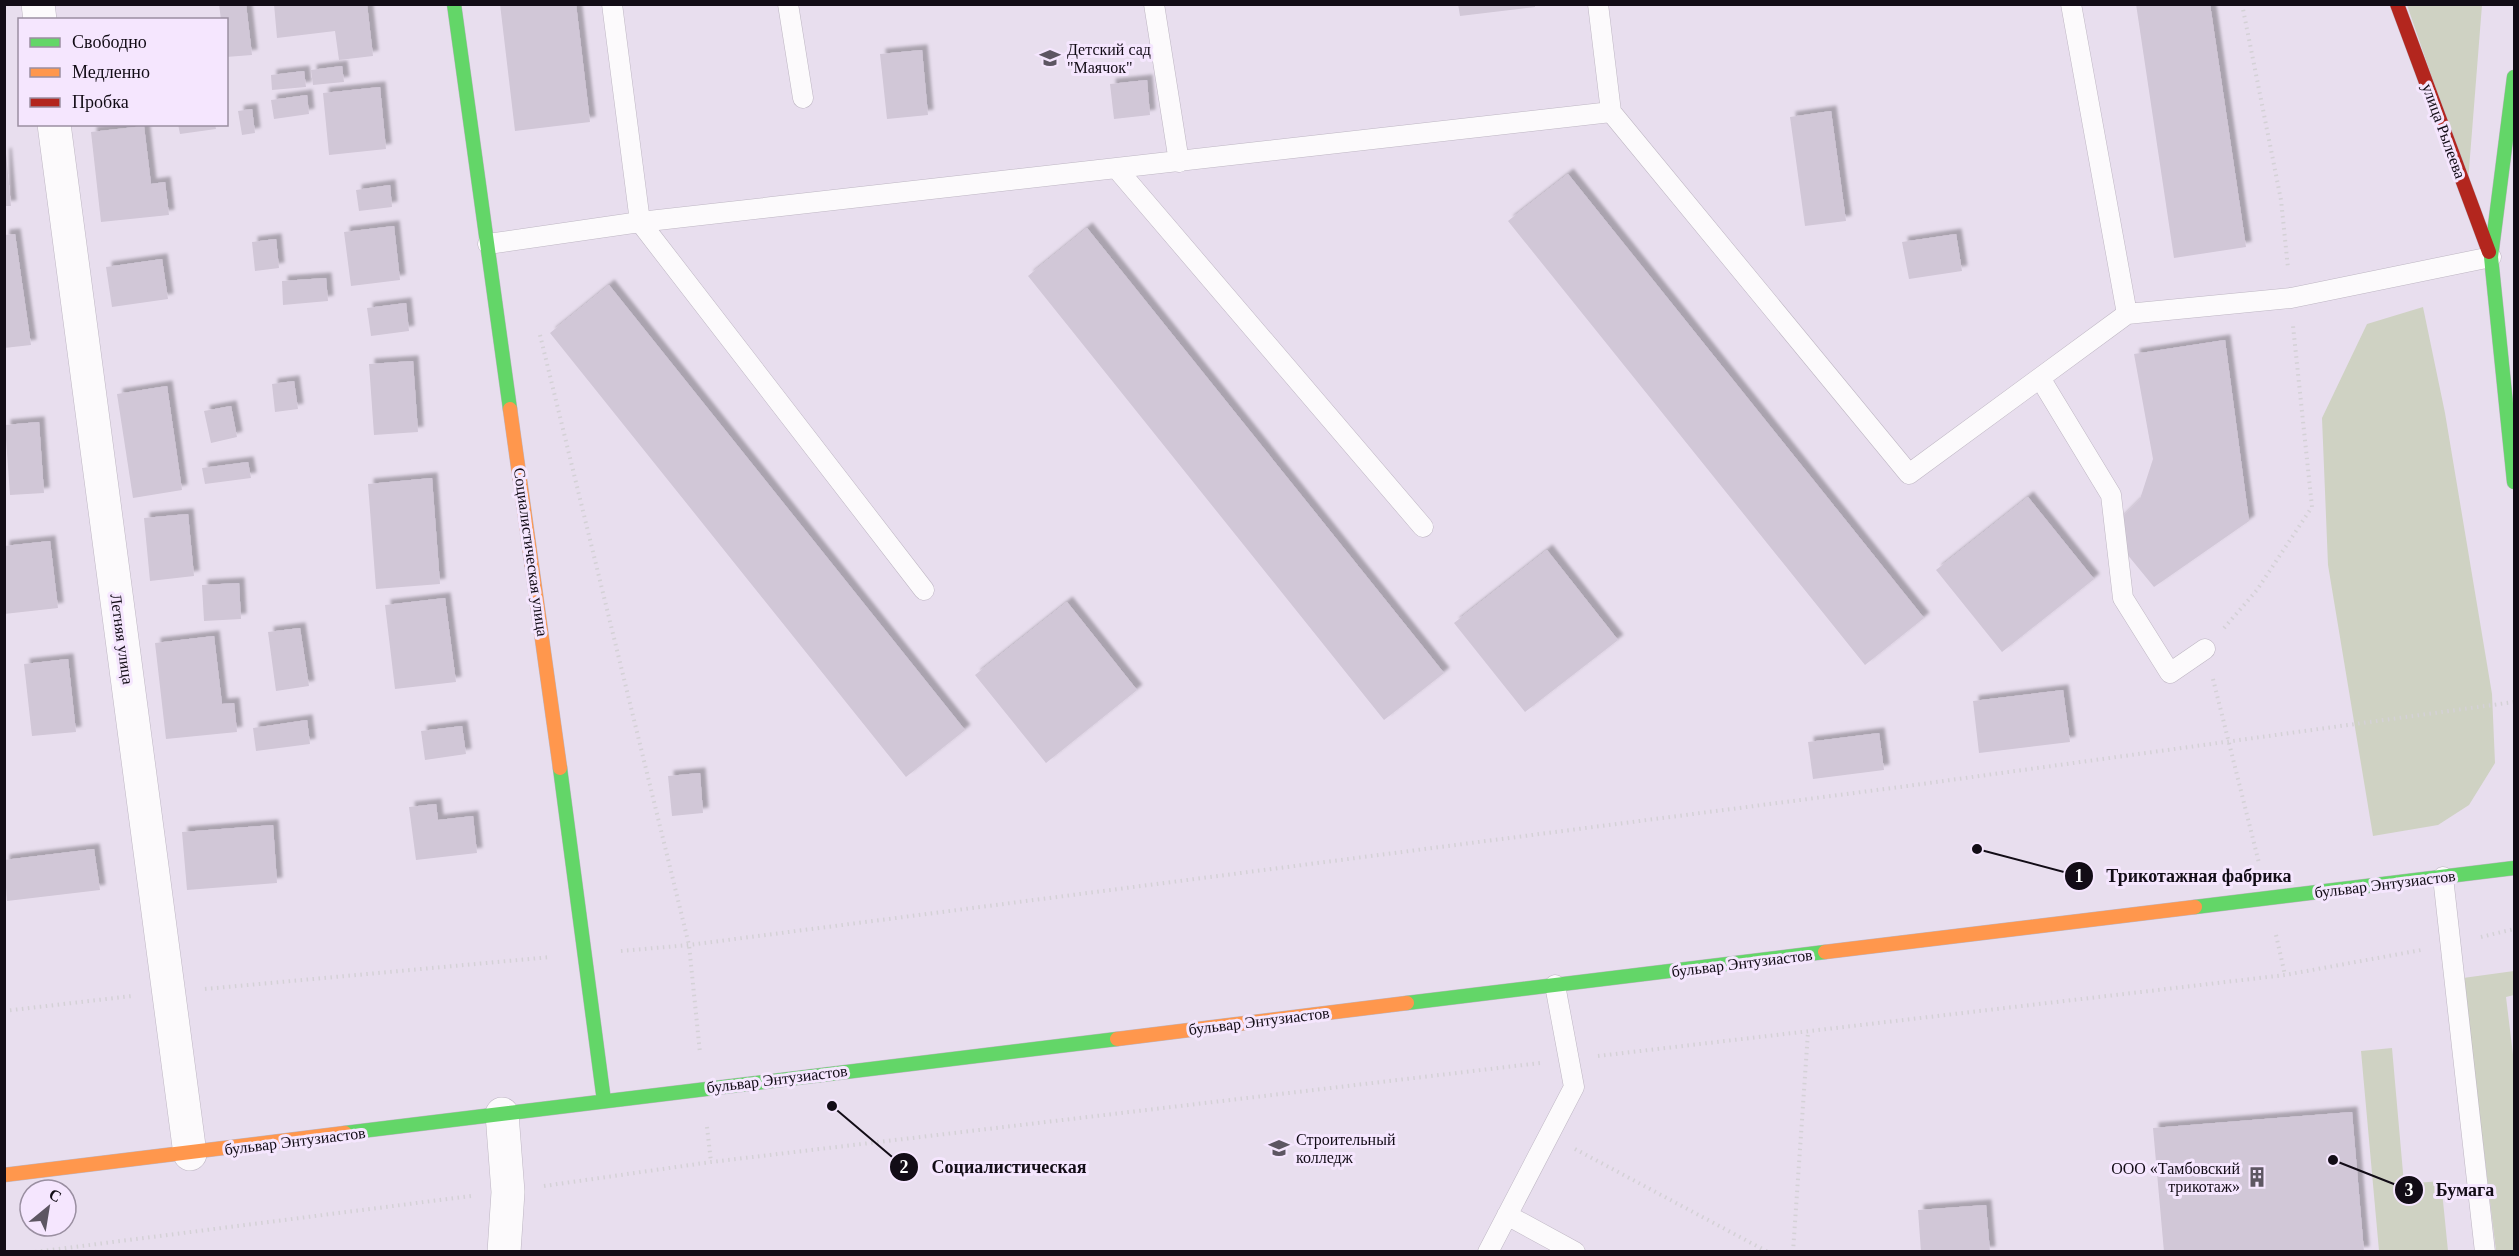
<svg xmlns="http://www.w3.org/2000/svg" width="2519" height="1256" font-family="Georgia,serif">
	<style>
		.green { fill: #cfd2c3 }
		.building { fill: #d1c7d7; filter: url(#shadow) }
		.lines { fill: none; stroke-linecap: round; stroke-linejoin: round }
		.lane-casing { stroke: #beb6c3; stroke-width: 21 }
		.street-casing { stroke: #beb6c3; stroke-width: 34 }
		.fast-casing { stroke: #beb6c3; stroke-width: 15 }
		.slow-casing { stroke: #beb6c3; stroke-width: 15 }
		.jam-casing { stroke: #beb6c3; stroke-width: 15 }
		.path { stroke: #d4d1d6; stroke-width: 4; stroke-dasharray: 1.5 4.5; stroke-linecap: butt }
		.lane { stroke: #fcfafc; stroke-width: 20 }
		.street { stroke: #fcfafc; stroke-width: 33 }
		.fast { stroke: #63d668; stroke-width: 14 }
		.slow { stroke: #ff974d; stroke-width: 14 }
		.jam { stroke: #b3261e; stroke-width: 14 }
		.labels { text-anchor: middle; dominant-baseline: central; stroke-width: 6; stroke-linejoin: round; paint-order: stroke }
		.poi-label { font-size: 16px; fill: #120c16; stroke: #f5e6fe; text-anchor: start }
		.street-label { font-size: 16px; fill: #120c16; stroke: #f5e6fe }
		.leader { fill: none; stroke: #120c16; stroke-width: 2 }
		.callout-dot { fill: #120c16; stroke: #f5e6fe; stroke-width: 2 }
		.mark-label { font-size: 18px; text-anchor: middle; font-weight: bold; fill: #fff }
		.callout-label { font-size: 18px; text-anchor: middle; font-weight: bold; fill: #120c16; stroke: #f5e6fe; stroke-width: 6; stroke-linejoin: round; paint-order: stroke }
	</style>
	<defs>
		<filter id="shadow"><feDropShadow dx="5.5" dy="-5.5" stdDeviation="1.5" flood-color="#0004"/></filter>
	</defs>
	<rect width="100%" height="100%" fill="#e8deee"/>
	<path class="green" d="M 2407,5 L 2482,5 L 2468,182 Z
		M 2423,307 L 2445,413 L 2492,694 L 2495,763 L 2469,805 L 2438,825 L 2373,836 L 2328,565 L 2322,418 L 2367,324 Z
		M 2514,971 L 2514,995 L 2506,997 L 2514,1063 L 2514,1251 L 2496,1251 L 2463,978 Z
		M 2392,1048 L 2404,1184 L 2441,1181 L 2448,1251 L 2379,1251 L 2361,1051 Z"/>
	<path class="building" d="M 219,4 L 246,4 L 252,55 L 226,57 L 226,20 L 221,20 Z
		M 274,4 L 367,4 L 373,56 L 339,60 L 335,31 L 277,38 Z
		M 500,4 L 576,4 L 590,122 L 515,131 Z
		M 1458,4 L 1535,4 L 1535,7 L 1460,16 Z
		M 2136,4 L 2210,4 L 2246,247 L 2174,258 Z
		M 922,50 L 928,115 L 887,119 L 880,54 Z
		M 342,66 L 344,82 L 313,85 L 311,70 Z
		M 304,71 L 306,87 L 272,90 L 271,75 Z
		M 1147,80 L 1150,115 L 1114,119 L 1110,84 Z
		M 380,87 L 386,149 L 329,155 L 323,93 Z
		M 307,95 L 309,114 L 274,119 L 271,100 Z
		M 252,109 L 255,133 L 242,135 L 238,111 Z
		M 1831,111 L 1846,221 L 1805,226 L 1790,117 Z
		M 178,124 L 215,124 L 216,129 L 180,134 Z
		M 144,126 L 151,184 L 165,182 L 169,215 L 101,222 L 91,132 Z
		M 6,153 L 11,206 L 4,206 L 4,154 Z
		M 1568,174 L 1924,618 L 1865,665 L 1508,221 Z
		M 390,185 L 392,207 L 359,211 L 356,190 Z
		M 394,226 L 400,280 L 351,286 L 344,232 Z
		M 1087,228 L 1444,673 L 1384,720 L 1028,276 Z
		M 15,234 L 31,345 L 4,348 L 4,235 Z
		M 1956,234 L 1962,271 L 1909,279 L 1902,242 Z
		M 276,239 L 279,268 L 255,271 L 252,242 Z
		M 162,259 L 168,299 L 112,307 L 106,267 Z
		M 326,278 L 328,301 L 283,305 L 282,281 Z
		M 609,285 L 965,730 L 906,777 L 550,333 Z
		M 406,303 L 409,331 L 371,336 L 367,308 Z
		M 2225,340 L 2249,521 L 2154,587 L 2108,531 L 2140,499 L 2153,459 L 2134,354 Z
		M 413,361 L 418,432 L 374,435 L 369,364 Z
		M 294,381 L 298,409 L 275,412 L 272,384 Z
		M 167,386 L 182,490 L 133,498 L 117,394 Z
		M 231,406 L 237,437 L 211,443 L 204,411 Z
		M 39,422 L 44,493 L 10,495 L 5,425 Z
		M 248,462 L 251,478 L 205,484 L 202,468 Z
		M 432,478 L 440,584 L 376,589 L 368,484 Z
		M 2028,497 L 2094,579 L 2002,652 L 1936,570 Z
		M 188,514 L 194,576 L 150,581 L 144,518 Z
		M 50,541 L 58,608 L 4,614 L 4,546 Z
		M 1547,550 L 1618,640 L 1525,712 L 1454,623 Z
		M 239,583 L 241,619 L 204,621 L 202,585 Z
		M 445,598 L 456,682 L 395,689 L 385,605 Z
		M 1067,602 L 1137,690 L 1046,763 L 975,675 Z
		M 300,628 L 309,686 L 276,691 L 268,632 Z
		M 214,636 L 222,704 L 234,703 L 237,732 L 166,739 L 155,643 Z
		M 68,659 L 76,732 L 32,736 L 24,664 Z
		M 2063,690 L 2070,742 L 1979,753 L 1973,701 Z
		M 307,720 L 310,744 L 256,751 L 253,728 Z
		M 462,726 L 466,754 L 425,760 L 421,731 Z
		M 1879,733 L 1884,770 L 1813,779 L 1808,742 Z
		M 700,773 L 703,813 L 672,816 L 668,776 Z
		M 436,804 L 438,820 L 473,816 L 477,853 L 416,860 L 409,807 Z
		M 273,825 L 277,883 L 187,890 L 182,832 Z
		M 94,849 L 100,890 L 7,901 L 4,860 Z
		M 2352,1112 L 2364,1252 L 2164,1252 L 2153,1128 Z
		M 1986,1205 L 1990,1252 L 1921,1252 L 1918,1210 Z"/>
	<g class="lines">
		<g class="lane-casing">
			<path id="lane" d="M 612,4 L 640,222 L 924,590
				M 788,4 L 803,98
				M 1154,4 L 1179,162
				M 1611,112 L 1909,474 L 2127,314 L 2071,4
				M 1117,169 L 1423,527
				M 488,244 L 640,222 L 1611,112 L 1598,4
				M 2127,314 L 2291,298 L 2491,257
				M 2040,378 L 2111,495 L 2123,598 L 2170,673 L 2205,649
				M 2443,877 L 2485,1252
				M 1507,1215 L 1575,1252
				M 1488,1252 L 1574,1087 L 1555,985"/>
		</g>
		<g class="street-casing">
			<path id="street" d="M 38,4 L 40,20
				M 54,124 L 190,1154
				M 502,1114 L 508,1192 L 504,1252"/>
		</g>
		<g class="fast-casing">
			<path id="fast" d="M 454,4 L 510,409
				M 2514,77 L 2491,257 L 2514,482
				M 560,768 L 604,1101
				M 2195,907 L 2514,868
				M 1407,1003 L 1825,952
				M 345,1133 L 1117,1039"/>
		</g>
		<g class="slow-casing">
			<path id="slow" d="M 510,409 L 560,768
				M 1825,952 L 2195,907
				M 1117,1039 L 1407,1003
				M 4,1175 L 345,1133"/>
		</g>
		<g class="jam-casing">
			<path id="jam" d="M 2397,4 L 2489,252"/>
		</g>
		<path class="path" d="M 2242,4 L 2281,200 L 2288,268
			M 540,335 L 689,945 L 700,1053
			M 2224,628 L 2257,590 L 2312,507 L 2293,326
			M 2213,679 L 2259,863
			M 2276,935 L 2285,975
			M 2481,937 L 2514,929
			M 621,951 L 689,945 L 1900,787 L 2514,702
			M 205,989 L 551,957
			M 4,1011 L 132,996
			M 1598,1056 L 2285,975 L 2421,950
			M 707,1127 L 711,1162
			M 1575,1149 L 1768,1252
			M 544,1186 L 711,1162 L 1540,1063
			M 35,1252 L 471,1196
			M 1793,1252 L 1808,1032"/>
		<use href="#lane" class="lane"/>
		<use href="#street" class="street"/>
		<use href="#fast" class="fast"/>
		<use href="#slow" class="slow"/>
		<use href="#jam" class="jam"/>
	</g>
	<defs>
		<g id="school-bare" transform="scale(1.62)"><path d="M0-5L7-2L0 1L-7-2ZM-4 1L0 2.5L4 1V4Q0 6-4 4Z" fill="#5d5662" stroke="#f5e6fe" stroke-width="2.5" paint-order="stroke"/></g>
		<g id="university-bare" transform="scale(1.62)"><path d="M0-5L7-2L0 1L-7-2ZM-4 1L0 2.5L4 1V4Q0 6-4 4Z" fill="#5d5662" stroke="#f5e6fe" stroke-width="2.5" paint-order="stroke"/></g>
		<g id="building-bare" transform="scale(1.62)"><path d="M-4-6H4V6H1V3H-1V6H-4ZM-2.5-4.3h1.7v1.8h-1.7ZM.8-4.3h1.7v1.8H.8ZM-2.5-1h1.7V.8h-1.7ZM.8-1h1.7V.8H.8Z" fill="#5d5662" stroke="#f5e6fe" stroke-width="2.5" paint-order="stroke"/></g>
	</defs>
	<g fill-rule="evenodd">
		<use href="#school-bare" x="1050" y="58"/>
		<use href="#university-bare" x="1279" y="1148"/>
		<use href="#building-bare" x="2257" y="1177"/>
	</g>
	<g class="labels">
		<g class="poi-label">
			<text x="1067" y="49">Детский сад<tspan x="1067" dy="18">"Маячок"</tspan></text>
			<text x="1296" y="1139">Строительный<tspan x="1296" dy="18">колледж</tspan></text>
			<text x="2240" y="1168" text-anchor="end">ООО «Тамбовский<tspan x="2240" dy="18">трикотаж»</tspan></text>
		</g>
		<g class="street-label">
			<text transform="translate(2444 131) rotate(70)">улица Рылеева</text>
			<text transform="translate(531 552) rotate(82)">Социалистическая улица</text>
			<text transform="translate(122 639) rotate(82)">Летняя улица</text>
			<text transform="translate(2385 884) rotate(-7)">бульвар Энтузиастов</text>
			<text transform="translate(1742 963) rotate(-7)">бульвар Энтузиастов</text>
			<text transform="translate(1259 1021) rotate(-7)">бульвар Энтузиастов</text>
			<text transform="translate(777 1079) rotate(-7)">бульвар Энтузиастов</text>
			<text transform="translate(295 1141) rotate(-7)">бульвар Энтузиастов</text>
		</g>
	</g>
	<path class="leader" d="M1977 849L2079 876M832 1106L904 1167M2333 1160L2409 1190"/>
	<g class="callout-dot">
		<circle cx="1977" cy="849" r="6"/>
		<circle cx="832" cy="1106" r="6"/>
		<circle cx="2333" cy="1160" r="6"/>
		<circle cx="2079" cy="876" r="15"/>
		<circle cx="904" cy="1167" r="15"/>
		<circle cx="2409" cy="1190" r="15"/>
	</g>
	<g class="mark-label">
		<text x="2079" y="882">1</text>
		<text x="904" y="1173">2</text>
		<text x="2409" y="1196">3</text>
	</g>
	<g class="callout-label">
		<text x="2199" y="882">Трикотажная фабрика</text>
		<text x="1009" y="1173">Социалистическая</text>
		<text x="2465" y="1196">Бумага</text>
	</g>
	<rect width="2519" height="1256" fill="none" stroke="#120c16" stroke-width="12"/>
	<rect x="18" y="18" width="210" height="108" fill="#f5e6fe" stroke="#9a8fa1" stroke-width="1.5"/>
	<rect x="30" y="38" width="30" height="9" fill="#63d668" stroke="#9a8fa1" stroke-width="1.5"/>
	<text x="72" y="48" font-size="18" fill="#120c16">Свободно</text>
	<rect x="30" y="68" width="30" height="9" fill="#ff974d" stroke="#9a8fa1" stroke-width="1.5"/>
	<text x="72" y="78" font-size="18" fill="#120c16">Медленно</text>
	<rect x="30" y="98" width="30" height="9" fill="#b3261e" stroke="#9a8fa1" stroke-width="1.5"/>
	<text x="72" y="108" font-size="18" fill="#120c16">Пробка</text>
	<g transform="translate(48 1208) rotate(30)"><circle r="28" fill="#f5e6fe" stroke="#9a8fa1" stroke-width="1.5"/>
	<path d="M0-4.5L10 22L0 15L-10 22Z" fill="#5d5662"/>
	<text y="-9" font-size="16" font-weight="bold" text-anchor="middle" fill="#120c16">С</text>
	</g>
</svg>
